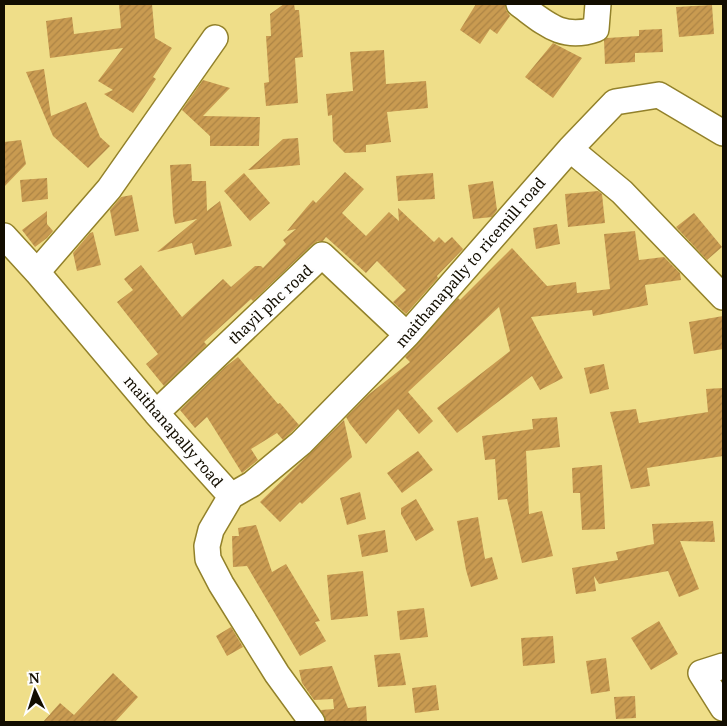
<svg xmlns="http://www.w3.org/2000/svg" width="727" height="726" font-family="'Noto Serif',serif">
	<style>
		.building { fill: url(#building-hatch) }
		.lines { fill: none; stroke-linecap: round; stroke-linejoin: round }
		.minor-casing { stroke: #92812a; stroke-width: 28 }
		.minor { stroke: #fff; stroke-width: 25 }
		.labels { text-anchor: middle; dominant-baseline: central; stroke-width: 5; stroke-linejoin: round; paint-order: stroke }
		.street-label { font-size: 15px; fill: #120d00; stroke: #fefefe }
	</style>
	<defs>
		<pattern id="building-hatch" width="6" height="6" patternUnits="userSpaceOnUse" patternTransform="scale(1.25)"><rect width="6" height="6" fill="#c99b51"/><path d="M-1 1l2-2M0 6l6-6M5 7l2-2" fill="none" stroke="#ac8445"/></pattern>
	</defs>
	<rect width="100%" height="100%" fill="#efde89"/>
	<path class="building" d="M 119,4 L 152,4 L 155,38 L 172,48 L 153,77 L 156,79 L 133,113 L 104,94 L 113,90 L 98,81 L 123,48 L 50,58 L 46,21 L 72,17 L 74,34 L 121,28 Z
		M 284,4 L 294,4 L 295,10 L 299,10 L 303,57 L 295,58 L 298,103 L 266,106 L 264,83 L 269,82 L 266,36 L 271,36 L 270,14 Z
		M 476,4 L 505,4 L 506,10 L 510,16 L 497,34 L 490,29 L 480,44 L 460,30 Z
		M 712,5 L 714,34 L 679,37 L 676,7 Z
		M 662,29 L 663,52 L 635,53 L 635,62 L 605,64 L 604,40 L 607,38 L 639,36 L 639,30 Z
		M 553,43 L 582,58 L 553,98 L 525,77 Z
		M 384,50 L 386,84 L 426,81 L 428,108 L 387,112 L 391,142 L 366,145 L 366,152 L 345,153 L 333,141 L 332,115 L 328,116 L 326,94 L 353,91 L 350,52 Z
		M 44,69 L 51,116 L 86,102 L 100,137 L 110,146 L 88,168 L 53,136 L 26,72 Z
		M 203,80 L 230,88 L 203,116 L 260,117 L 259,146 L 210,146 L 210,136 L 182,110 Z
		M 298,138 L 300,165 L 248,170 L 283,139 Z
		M 21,140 L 26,164 L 4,187 L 4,142 Z
		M 191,164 L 192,181 L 206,181 L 207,211 L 220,201 L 232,246 L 195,255 L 192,243 L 157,252 L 197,219 L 175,224 L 173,215 L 170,165 Z
		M 345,172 L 364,189 L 342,213 L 366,236 L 389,212 L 399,221 L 398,208 L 434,242 L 439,237 L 445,243 L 452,237 L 463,249 L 437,276 L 438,278 L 406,314 L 393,302 L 406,290 L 377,261 L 366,273 L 326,237 L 323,241 L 318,241 L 312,245 L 253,301 L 251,299 L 204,342 L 207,345 L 164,386 L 146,364 L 158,354 L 117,302 L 133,290 L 124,279 L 141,265 L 182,317 L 223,279 L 231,287 L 255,266 L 261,266 L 263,268 L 286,244 L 283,240 L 296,229 L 287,231 L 306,208 L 313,200 L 316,203 Z
		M 244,173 L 270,203 L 250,221 L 224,191 Z
		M 433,173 L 435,199 L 398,201 L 396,176 Z
		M 47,178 L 48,199 L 22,202 L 20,180 Z
		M 493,181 L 497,210 L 492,217 L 473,219 L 468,185 Z
		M 598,191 L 602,194 L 605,223 L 568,227 L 565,194 Z
		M 132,195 L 139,231 L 115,236 L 110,210 L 121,197 Z
		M 47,211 L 47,224 L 53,231 L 47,238 L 35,247 L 22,230 Z
		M 694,213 L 722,247 L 707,260 L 676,227 Z
		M 557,224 L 560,244 L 536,249 L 533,228 Z
		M 635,231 L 639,260 L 664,257 L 680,273 L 681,280 L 645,285 L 648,305 L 593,316 L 592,310 L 531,317 L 563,378 L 540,390 L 532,376 L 457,433 L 437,408 L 510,351 L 499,307 L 408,392 L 433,421 L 419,434 L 398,409 L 366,444 L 350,424 L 346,417 L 368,395 L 410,362 L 405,357 L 458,298 L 460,300 L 512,248 L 547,286 L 576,282 L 577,293 L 610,289 L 604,234 Z
		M 93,232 L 101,265 L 77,271 L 73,253 L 90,233 Z
		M 723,316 L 723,349 L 694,354 L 689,322 Z
		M 238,357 L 278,404 L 280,403 L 299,425 L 283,440 L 277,433 L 251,449 L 258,460 L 242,473 L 207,417 L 195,428 L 180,410 L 225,367 Z
		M 604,364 L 609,389 L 590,394 L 584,368 Z
		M 723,388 L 723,456 L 647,468 L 650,486 L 631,489 L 610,412 L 636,409 L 639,423 L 708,412 L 706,389 Z
		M 557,417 L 560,447 L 526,451 L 529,514 L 542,511 L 553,556 L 522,563 L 507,499 L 498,500 L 495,459 L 485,460 L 482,436 L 533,429 L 532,419 Z
		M 344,420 L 352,457 L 302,504 L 300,502 L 280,522 L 260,502 Z
		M 418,451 L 433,470 L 402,493 L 387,473 Z
		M 602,465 L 605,529 L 582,530 L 580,493 L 573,493 L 572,468 Z
		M 360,492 L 366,519 L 347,525 L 340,498 Z
		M 416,499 L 434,530 L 416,541 L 401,514 L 401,508 Z
		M 478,517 L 485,559 L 492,557 L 498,579 L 471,587 L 466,570 L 457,521 Z
		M 713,521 L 715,542 L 680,541 L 699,589 L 679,597 L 668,571 L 599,584 L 594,576 L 596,591 L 576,594 L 572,568 L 618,560 L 616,552 L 654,544 L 652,524 Z
		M 256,525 L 272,572 L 286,564 L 320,621 L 315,622 L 326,641 L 300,656 L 247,566 L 233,567 L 232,536 L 239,536 L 238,528 Z
		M 385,530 L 388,552 L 362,557 L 358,535 Z
		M 363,571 L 368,616 L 331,620 L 327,575 Z
		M 424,608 L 428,637 L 400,640 L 397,611 Z
		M 659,621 L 678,654 L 651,670 L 631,638 Z
		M 231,627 L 243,647 L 227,656 L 216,636 Z
		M 553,636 L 555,663 L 523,666 L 521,638 Z
		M 400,653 L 406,685 L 378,687 L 374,655 Z
		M 606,658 L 610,691 L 591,694 L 586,661 Z
		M 332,666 L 348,708 L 366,706 L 367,722 L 326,722 L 321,710 L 334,709 L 333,699 L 314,700 L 302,683 L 299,670 Z
		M 113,673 L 138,697 L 115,722 L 43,722 L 60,703 L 74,715 Z
		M 436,685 L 439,710 L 415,713 L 412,688 Z
		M 635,696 L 636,718 L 616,719 L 614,697 Z"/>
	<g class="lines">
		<g class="minor-casing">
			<path id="minor" d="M 519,4 C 545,23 562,41 596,29 L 598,4
				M 570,149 L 622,192 L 723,297
				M 4,236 L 37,272 L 156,413 L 231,496 L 211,530 L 207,546 L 208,559 L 221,584 L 277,674 L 312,722
				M 37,272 L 109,189 L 215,38
				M 156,413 L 322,255 L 407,335
				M 231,496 L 252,484 L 301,443 L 407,335 L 570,149 L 615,102 L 659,95 L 723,133
				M 723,666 L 701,673 L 723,708"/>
		</g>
		<use href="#minor" class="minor"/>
	</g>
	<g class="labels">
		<g class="street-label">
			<text transform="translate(470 262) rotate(-49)">maithanapally to ricemill road</text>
			<text transform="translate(270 304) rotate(-43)">thayil phc road</text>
			<text transform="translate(174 431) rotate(49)">maithanapally road</text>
		</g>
	</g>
	<rect width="727" height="726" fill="none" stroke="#120d00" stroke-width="10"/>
	<g transform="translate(35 691) rotate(356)" stroke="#fefefe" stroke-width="4" paint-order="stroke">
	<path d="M0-4L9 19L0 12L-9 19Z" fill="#120d00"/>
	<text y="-8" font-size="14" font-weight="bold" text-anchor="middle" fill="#120d00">N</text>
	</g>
</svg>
